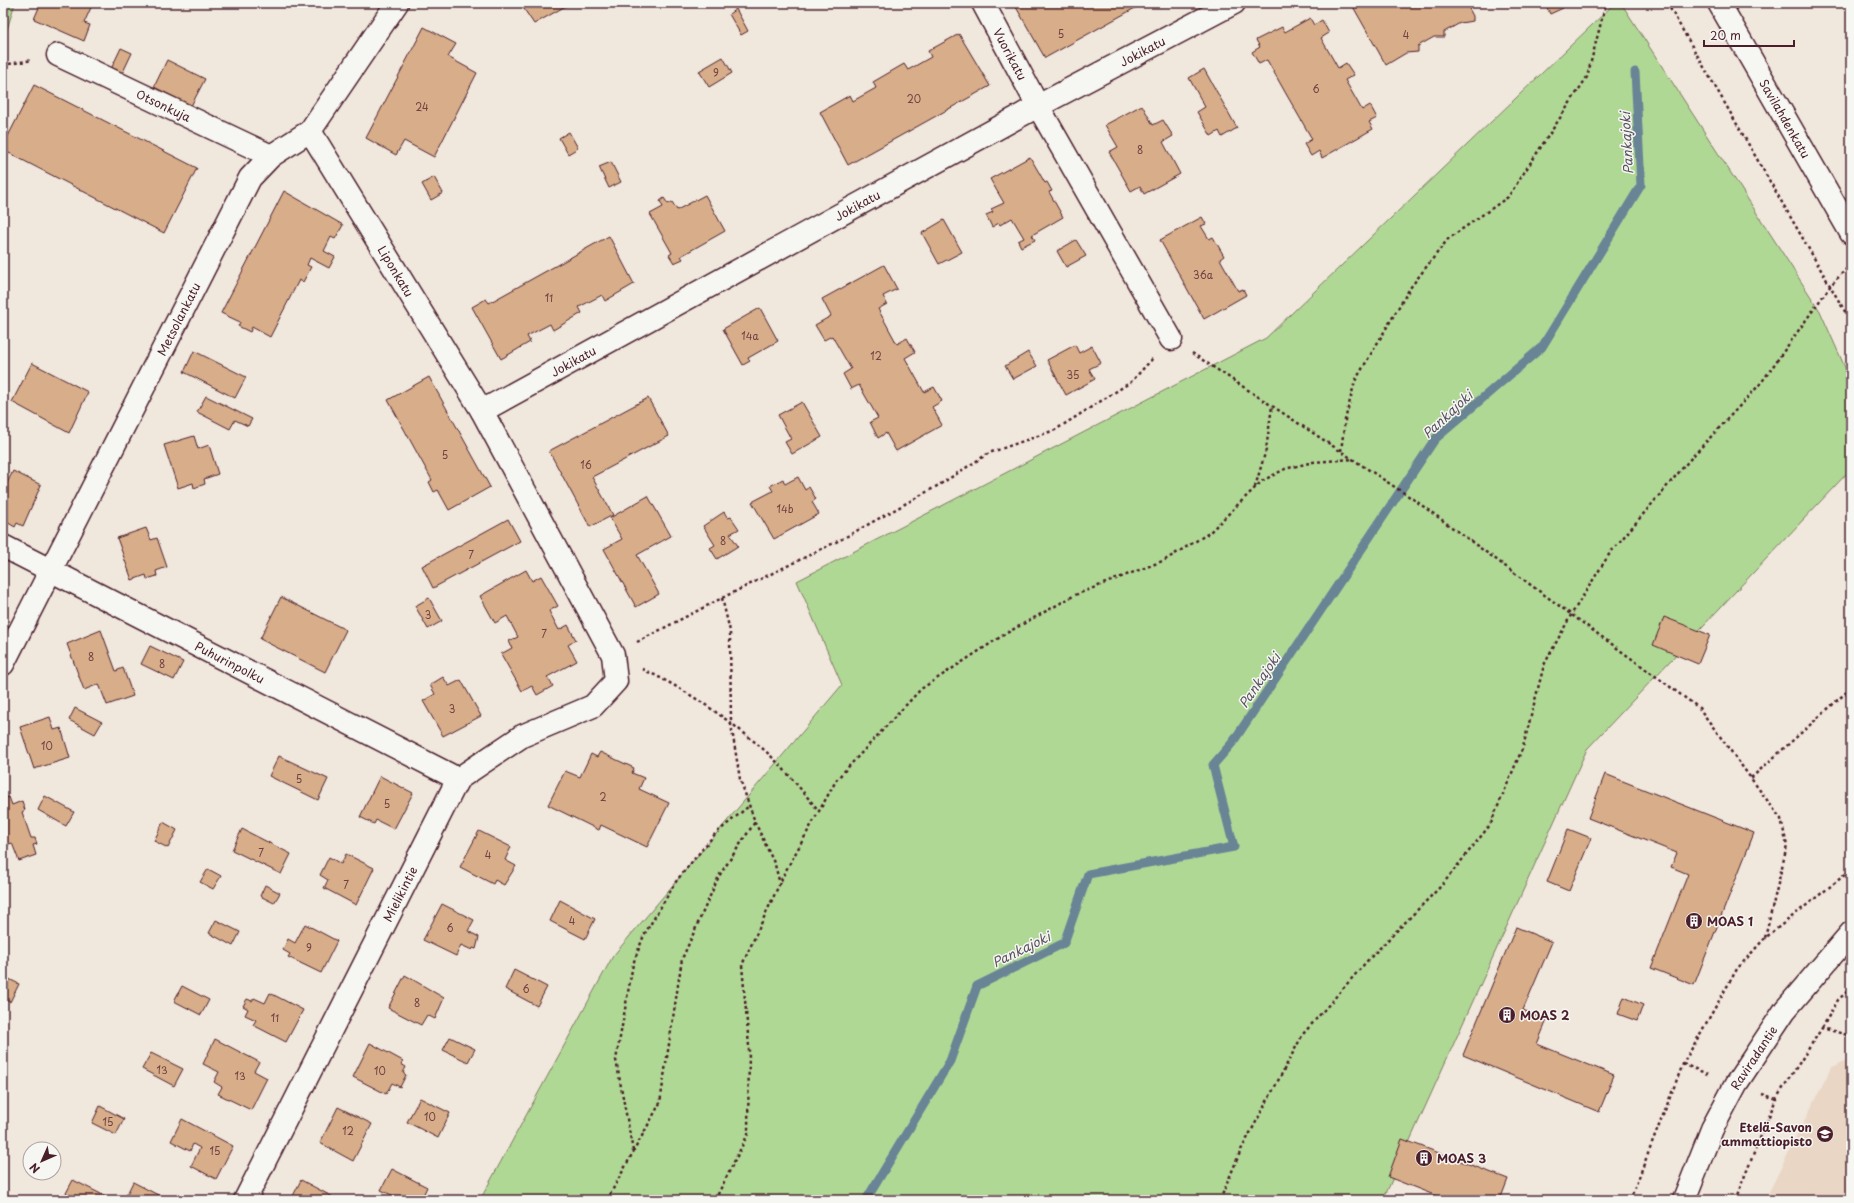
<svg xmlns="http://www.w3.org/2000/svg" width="1854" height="1203" font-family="'Playpen Sans',sans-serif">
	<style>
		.built { fill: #e9d6c4 }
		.green { fill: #b0d895; stroke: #7d7c60 }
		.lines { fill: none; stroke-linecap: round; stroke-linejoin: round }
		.stream { stroke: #688495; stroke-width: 9 }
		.building { fill: #d8ad89; stroke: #4a1f2b }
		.minor-casing { stroke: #4a1f2b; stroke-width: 25 }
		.major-casing { stroke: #4a1f2b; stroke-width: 25 }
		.path { stroke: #4a1f2b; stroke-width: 2.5; stroke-dasharray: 3 3; stroke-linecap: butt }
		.minor { stroke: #f6f6f2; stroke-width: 22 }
		.major { stroke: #f6f6f2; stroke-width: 22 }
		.labels { text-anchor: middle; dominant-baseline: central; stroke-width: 3; stroke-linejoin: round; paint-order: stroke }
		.number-label { font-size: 10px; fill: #6e4242 }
		.street-label { font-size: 12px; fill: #4a1f2b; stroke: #f6f6f2 }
		.poi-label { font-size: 12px; font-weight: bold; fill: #4a1f2b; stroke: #f6f6f2; text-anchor: start }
		.water-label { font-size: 13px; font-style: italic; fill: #595160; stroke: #f6f6f2 }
	</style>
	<rect width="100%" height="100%" fill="#f0e7dd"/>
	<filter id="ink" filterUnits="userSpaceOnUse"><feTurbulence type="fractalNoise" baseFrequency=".025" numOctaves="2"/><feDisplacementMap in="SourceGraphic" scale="8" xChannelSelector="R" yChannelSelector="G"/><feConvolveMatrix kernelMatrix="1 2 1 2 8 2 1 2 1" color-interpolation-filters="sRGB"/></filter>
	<g filter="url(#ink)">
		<path class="built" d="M 1851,1058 L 1851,1200 L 1765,1200 L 1831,1068 Z"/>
		<path class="green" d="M 3,3 L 15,3 L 3,43 Z
			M 1615,3 L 1621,3 L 1820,311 L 1851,381 L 1851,469 L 1587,749 L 1383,1200 L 480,1200 L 613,956 L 842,685 L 797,581 L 1266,338 Z"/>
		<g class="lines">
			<path class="stream" d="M 866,1200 L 950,1061 L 977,986 L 1064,943 L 1088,874 L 1234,847 L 1213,765 L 1233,742 L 1435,439 L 1542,347 L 1641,185 L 1635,72"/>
		</g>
		<path class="building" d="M 41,3 L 93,3 L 84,23 L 90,25 L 84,41 L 34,19 Z
			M 520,3 L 571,3 L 534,24 Z
			M 1024,3 L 1144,3 L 1045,58 L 1016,7 Z
			M 1351,3 L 1466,3 L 1473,16 L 1473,21 L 1460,23 L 1444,32 L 1444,37 L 1434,37 L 1418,46 L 1418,52 L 1406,53 L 1386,65 Z
			M 1545,3 L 1561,3 L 1563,8 L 1550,14 Z
			M 736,9 L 748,31 L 741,35 L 729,14 Z
			M 1310,18 L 1314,25 L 1322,20 L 1329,33 L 1321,38 L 1338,68 L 1346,63 L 1354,75 L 1345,80 L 1362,110 L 1370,105 L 1377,118 L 1369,122 L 1373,129 L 1322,158 L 1319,151 L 1311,156 L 1304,144 L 1312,139 L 1285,92 L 1267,60 L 1259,64 L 1252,52 L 1260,47 L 1256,40 L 1282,27 L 1285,32 Z
			M 424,27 L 456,44 L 448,57 L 477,73 L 434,157 L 404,141 L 396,155 L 366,138 Z
			M 959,34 L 990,86 L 848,165 L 820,112 L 850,95 L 853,101 L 876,88 L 873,82 L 904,64 L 908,70 L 931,57 L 928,51 Z
			M 121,48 L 132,53 L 122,74 L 111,69 Z
			M 723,57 L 732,73 L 709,87 L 699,71 Z
			M 167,60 L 205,79 L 191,106 L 154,87 Z
			M 1204,69 L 1237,128 L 1222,137 L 1219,131 L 1211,136 L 1197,112 L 1205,107 L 1189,78 Z
			M 34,85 L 197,168 L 164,233 L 3,150 L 3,146 Z
			M 1142,105 L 1153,125 L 1163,120 L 1173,136 L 1163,142 L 1180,174 L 1144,194 L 1140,186 L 1131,191 L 1109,152 L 1118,147 L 1105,125 Z
			M 569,132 L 578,148 L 568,154 L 559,138 Z
			M 1030,157 L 1045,183 L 1047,182 L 1052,191 L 1049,192 L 1063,217 L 1032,235 L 1035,240 L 1021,247 L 1018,241 L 1024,238 L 1012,218 L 1000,225 L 999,223 L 992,227 L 986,215 L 993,212 L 991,209 L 1004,203 L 990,179 Z
			M 611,162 L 621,182 L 609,188 L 599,167 Z
			M 434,177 L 443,193 L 431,200 L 422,184 Z
			M 284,191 L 343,225 L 335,239 L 331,237 L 324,251 L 335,257 L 329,268 L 310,258 L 307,265 L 311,267 L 303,282 L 299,280 L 270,337 L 252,327 L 250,332 L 238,326 L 240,322 L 221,313 Z
			M 705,195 L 725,231 L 681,256 L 683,259 L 674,263 L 669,255 L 672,253 L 650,214 L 663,207 L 660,201 L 664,198 L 668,204 L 672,202 L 677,210 Z
			M 1202,217 L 1206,224 L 1201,226 L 1209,239 L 1213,237 L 1224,256 L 1220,259 L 1238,291 L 1243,289 L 1246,295 L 1204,319 L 1160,240 Z
			M 944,220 L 962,252 L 939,264 L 922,233 Z
			M 609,236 L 634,284 L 605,301 L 602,295 L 579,307 L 582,313 L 553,330 L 550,324 L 527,336 L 530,342 L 501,359 L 472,307 L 486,299 L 489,303 Z
			M 1076,240 L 1086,256 L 1066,267 L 1057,251 Z
			M 884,265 L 897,289 L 883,296 L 887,304 L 878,309 L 897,344 L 907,338 L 915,352 L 905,358 L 924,392 L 934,387 L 942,401 L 932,407 L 942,425 L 896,451 L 886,433 L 878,438 L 870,422 L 878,418 L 859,385 L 851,389 L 843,374 L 851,369 L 832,336 L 824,340 L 815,325 L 831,316 L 822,299 Z
			M 760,308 L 778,341 L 748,358 L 750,361 L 743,365 L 723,329 Z
			M 1075,345 L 1079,353 L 1092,346 L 1101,363 L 1089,369 L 1095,379 L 1066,395 L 1047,360 Z
			M 194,351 L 246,377 L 235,398 L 184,372 Z
			M 1028,352 L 1037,366 L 1013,379 L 1005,366 Z
			M 32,363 L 88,392 L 69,433 L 12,402 Z
			M 429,377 L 490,487 L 449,510 L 438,490 L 434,492 L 429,482 L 432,480 L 388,400 Z
			M 206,396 L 252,419 L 248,426 L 235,420 L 230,429 L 197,412 Z
			M 648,398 L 669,436 L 592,477 L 613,515 L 590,527 L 549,451 Z
			M 802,402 L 822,437 L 792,454 L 785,442 L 791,439 L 778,415 Z
			M 194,436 L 198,449 L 209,445 L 218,474 L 204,479 L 205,484 L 194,488 L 193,483 L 178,488 L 164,445 Z
			M 13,471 L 41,485 L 23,526 L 17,523 L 15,527 L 5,521 L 7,517 L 3,515 L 3,491 Z
			M 798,477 L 805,490 L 809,487 L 816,499 L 812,502 L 819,514 L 774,539 L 752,502 L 773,491 L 770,486 L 783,479 L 785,484 Z
			M 648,496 L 671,536 L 637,555 L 659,594 L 636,607 L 604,549 L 622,539 L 610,518 Z
			M 724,512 L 728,518 L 731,517 L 739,529 L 730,534 L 738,546 L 717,559 L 710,548 L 715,545 L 703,526 Z
			M 508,519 L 520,541 L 433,588 L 422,566 Z
			M 146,528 L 151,540 L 157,538 L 167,567 L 156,571 L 157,576 L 147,579 L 146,575 L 132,580 L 117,538 Z
			M 526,570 L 532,581 L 541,576 L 558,606 L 549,611 L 559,630 L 568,625 L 576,640 L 568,645 L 577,661 L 547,677 L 553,686 L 537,695 L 532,686 L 522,691 L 501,654 L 512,648 L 509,641 L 518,637 L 507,616 L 495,623 L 480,596 Z
			M 281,597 L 346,630 L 325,672 L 260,639 Z
			M 429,598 L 442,621 L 428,629 L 415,606 Z
			M 1664,617 L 1710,635 L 1698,664 L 1653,645 Z
			M 101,630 L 116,671 L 123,668 L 133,696 L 107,705 L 99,684 L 84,690 L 67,644 Z
			M 150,646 L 183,662 L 174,680 L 141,664 Z
			M 443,677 L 449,686 L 461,680 L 481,716 L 443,736 L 423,701 L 435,694 L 430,685 Z
			M 75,708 L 102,722 L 95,734 L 69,720 Z
			M 50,717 L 54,730 L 61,728 L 70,758 L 34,769 L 20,727 Z
			M 600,752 L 634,768 L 632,773 L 644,778 L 639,789 L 669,803 L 647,847 L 601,825 L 599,830 L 548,805 L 565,771 L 580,777 L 591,754 L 597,757 Z
			M 279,756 L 328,779 L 318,800 L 269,776 Z
			M 1605,774 L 1754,833 L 1694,985 L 1651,968 L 1688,874 L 1671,867 L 1677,853 L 1588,818 Z
			M 380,776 L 413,793 L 394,829 L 376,820 L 374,824 L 360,817 Z
			M 45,796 L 74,812 L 66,826 L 38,810 Z
			M 9,797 L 12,805 L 22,801 L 25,810 L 22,812 L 31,838 L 35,838 L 37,844 L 33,845 L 36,855 L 19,861 L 12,843 L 3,846 L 3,799 Z
			M 163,822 L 177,830 L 168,848 L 154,841 Z
			M 242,829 L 291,854 L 281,874 L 232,850 Z
			M 1568,829 L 1591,838 L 1569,891 L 1547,882 Z
			M 479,831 L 511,847 L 505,860 L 516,866 L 504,885 L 495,880 L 493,884 L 460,867 Z
			M 346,854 L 374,868 L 356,905 L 324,888 L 328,880 L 320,875 L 329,857 L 341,864 Z
			M 208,869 L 221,876 L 213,889 L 200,882 Z
			M 265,885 L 280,893 L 274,903 L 260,896 Z
			M 560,900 L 595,919 L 585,939 L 550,921 Z
			M 442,904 L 474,920 L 468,931 L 479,937 L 476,949 L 473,948 L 472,950 L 461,945 L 456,956 L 423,940 Z
			M 216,920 L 240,932 L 233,946 L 209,933 Z
			M 305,924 L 337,941 L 321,973 L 288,957 L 290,954 L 283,950 L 288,939 L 295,943 Z
			M 1516,927 L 1552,942 L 1523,1010 L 1547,1020 L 1537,1044 L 1614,1075 L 1599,1112 L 1463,1055 Z
			M 514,970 L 547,987 L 537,1006 L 505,989 Z
			M 405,975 L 444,998 L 435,1019 L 427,1015 L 421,1025 L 388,1008 Z
			M 3,976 L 19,984 L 10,1002 L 3,999 Z
			M 182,986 L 209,1000 L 201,1015 L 174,1001 Z
			M 270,993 L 303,1010 L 286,1042 L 253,1025 L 256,1020 L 245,1015 L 248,1009 L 243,1006 L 247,999 L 252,1001 L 254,998 L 265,1003 Z
			M 1624,997 L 1643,1005 L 1637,1021 L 1618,1014 Z
			M 450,1037 L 475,1049 L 468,1062 L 443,1050 Z
			M 215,1039 L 259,1062 L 254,1071 L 267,1078 L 251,1110 L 218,1094 L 222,1087 L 214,1082 L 219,1072 L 203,1064 Z
			M 370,1043 L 403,1061 L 401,1064 L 406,1067 L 403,1073 L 406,1075 L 400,1087 L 392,1083 L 386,1094 L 353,1077 Z
			M 151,1053 L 183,1069 L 174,1086 L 142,1069 Z
			M 420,1098 L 450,1113 L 438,1138 L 407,1122 Z
			M 100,1106 L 124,1119 L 116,1135 L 92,1123 Z
			M 338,1107 L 372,1124 L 353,1161 L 320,1143 Z
			M 182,1119 L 233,1146 L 216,1179 L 191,1166 L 200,1148 L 193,1144 L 190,1151 L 171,1141 Z
			M 1402,1139 L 1508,1179 L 1500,1200 L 1447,1200 L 1388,1177 Z
			M 392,1169 L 427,1187 L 421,1200 L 402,1200 L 381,1190 Z
			M 73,1180 L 105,1196 L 103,1200 L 70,1200 L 64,1197 Z
			M 301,1180 L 333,1197 L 332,1200 L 291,1200 Z
			M 133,1182 L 160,1196 L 170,1200 L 124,1200 Z"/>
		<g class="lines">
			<g class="minor-casing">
				<g id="minor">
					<path id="s1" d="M 983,3 L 1038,106 L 1171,339"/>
					<path id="s2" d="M 58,55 L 271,156"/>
					<path id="s3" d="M 482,411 L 1038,106 L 1234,3"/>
					<path id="s4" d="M 3,546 L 458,779"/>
					<path id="s5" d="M 3,664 L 250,178 L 271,156 L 310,131 L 397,3"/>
					<path id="s6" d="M 245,1200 L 458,779 L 522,736 L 593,706 L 616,681 L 613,655 L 482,411 L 310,131"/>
					<path id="s7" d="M 1684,1200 L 1712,1129 L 1736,1084 L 1785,1010 L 1851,933"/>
				</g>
			</g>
			<g class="major-casing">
				<g id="major">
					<path id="s8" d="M 1719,3 L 1851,233"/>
				</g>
			</g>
			<path class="path" d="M 1667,3 L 1851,322
				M 3,65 L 32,60
				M 1192,353 L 1416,501 L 1699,708 L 1781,819 L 1787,846 L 1765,938
				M 1341,451 L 1345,420 L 1355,381 L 1410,288 L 1448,239 L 1508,197 L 1587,77 L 1606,3
				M 1255,487 L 1266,450 L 1272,406
				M 722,598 L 730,631 L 731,724 L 740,779 L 755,822 L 775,865 L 780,884
				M 637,642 L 722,598 L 842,539 L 939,485 L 989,453 L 1055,430 L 1131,382 L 1154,357
				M 642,669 C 684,688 727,718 762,748 C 783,766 801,790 819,811
				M 1751,778 L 1851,688
				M 1822,1028 L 1838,1000 L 1851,988
				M 1683,1064 L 1710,1075
				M 1762,1094 L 1776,1099
				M 633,1151 L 616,1060 L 633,964 L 644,935 L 677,880 L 715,834 L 749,806
				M 607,1200 L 660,1103 L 682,959 L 719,876 L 755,822
				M 715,1200 L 748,1134 L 749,1046 L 742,965 L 785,872 L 837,779 L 921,689 L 1005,634 L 1075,595 L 1165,560 L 1209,533 L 1262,481 L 1285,469 L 1313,462 L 1353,459
				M 1220,1200 L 1241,1150 L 1303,1034 L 1368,960 L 1442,885 L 1490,825 L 1523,747 L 1544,665 L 1571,615 L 1610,553 L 1692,457 L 1761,383 L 1831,285 L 1851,264
				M 1630,1200 L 1683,1064 L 1737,969 L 1765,938 L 1851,870
				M 1735,1200 L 1776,1099 L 1822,1028 L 1851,1036"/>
			<use href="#minor" class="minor"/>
			<use href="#major" class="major"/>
		</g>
	</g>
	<defs>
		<g id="building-disc" transform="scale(0.9)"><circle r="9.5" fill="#4a1f2b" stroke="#f6f6f2"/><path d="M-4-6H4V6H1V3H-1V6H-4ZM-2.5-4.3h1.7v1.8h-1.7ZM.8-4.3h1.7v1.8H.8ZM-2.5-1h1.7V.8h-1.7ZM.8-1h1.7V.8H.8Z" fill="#fff"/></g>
		<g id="school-disc" transform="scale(0.9)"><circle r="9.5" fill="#4a1f2b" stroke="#f6f6f2"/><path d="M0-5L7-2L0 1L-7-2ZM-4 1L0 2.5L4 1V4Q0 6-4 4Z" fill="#fff"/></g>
	</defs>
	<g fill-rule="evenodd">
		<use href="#building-disc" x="1694" y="921"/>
		<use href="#building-disc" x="1507" y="1015"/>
		<use href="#school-disc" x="1825" y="1134"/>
		<use href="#building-disc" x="1424" y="1158"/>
	</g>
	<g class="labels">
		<g class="number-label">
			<text x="1061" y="33">5</text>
			<text x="1406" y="34">4</text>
			<text x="716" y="72">9</text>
			<text x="1316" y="88">6</text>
			<text x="914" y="98">20</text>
			<text x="422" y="106">24</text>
			<text x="1140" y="149">8</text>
			<text x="1203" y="274">36a</text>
			<text x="549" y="297">11</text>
			<text x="750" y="335">14a</text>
			<text x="876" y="355">12</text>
			<text x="1073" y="374">35</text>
			<text x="445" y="454">5</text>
			<text x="586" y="464">16</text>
			<text x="785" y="508">14b</text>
			<text x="723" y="540">8</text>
			<text x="471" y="554">7</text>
			<text x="428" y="614">3</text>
			<text x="544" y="633">7</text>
			<text x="91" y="656">8</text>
			<text x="162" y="663">8</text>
			<text x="452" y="708">3</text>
			<text x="47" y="745">10</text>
			<text x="299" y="778">5</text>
			<text x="603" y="796">2</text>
			<text x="387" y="803">5</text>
			<text x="261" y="852">7</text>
			<text x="488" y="854">4</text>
			<text x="346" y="884">7</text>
			<text x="572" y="920">4</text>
			<text x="450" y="927">6</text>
			<text x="309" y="947">9</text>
			<text x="526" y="988">6</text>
			<text x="417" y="1002">8</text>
			<text x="275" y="1017">11</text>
			<text x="162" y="1069">13</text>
			<text x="380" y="1070">10</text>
			<text x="240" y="1075">13</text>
			<text x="430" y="1116">10</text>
			<text x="108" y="1121">15</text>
			<text x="348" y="1130">12</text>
			<text x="215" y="1150">15</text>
		</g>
		<g class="street-label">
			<text stroke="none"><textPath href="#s3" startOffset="752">Jokikatu</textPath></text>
			<text stroke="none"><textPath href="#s1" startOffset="58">Vuorikatu</textPath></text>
			<text stroke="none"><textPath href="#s2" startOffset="117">Otsonkuja</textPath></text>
			<text stroke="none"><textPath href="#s8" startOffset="133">Savilahdenkatu</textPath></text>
			<text stroke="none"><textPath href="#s3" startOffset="428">Jokikatu</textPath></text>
			<text transform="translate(396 271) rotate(59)">Liponkatu</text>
			<text stroke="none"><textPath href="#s5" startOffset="387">Metsolankatu</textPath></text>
			<text stroke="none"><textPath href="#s3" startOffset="104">Jokikatu</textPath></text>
			<text stroke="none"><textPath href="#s4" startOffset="255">Puhurinpolku</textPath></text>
			<text stroke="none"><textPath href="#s6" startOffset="343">Mielikintie</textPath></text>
			<text stroke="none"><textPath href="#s7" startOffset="159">Raviradantie</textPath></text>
		</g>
		<g class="poi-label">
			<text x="1707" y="921">MOAS 1</text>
			<text x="1520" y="1015">MOAS 2</text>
			<text x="1812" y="1127" text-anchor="end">Etelä-Savon<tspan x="1812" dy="14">ammattiopisto</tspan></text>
			<text x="1437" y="1158">MOAS 3</text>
		</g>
		<g class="water-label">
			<text transform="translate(1626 143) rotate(-93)">Pankajoki</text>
			<text transform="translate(1447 414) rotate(-43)">Pankajoki</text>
			<text transform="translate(1259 680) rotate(-56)">Pankajoki</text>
			<text transform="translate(1021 949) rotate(-26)">Pankajoki</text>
		</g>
	</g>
	<rect width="1854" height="1203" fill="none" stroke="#f6f6f2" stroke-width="16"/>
	<rect x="8" y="8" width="1838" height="1187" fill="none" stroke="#4a1f2b" stroke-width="1.5" filter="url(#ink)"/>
	<g transform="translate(42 1161) rotate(225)"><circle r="19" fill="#f6f6f2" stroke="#b1a0a2"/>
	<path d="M0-3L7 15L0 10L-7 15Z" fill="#4a1f2b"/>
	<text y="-6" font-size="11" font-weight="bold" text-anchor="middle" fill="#4a1f2b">N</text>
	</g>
	<path d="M1704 40v6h90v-6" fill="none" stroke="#4a1f2b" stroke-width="2"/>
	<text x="1710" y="40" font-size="12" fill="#4a1f2b" stroke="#f6f6f2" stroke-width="3" paint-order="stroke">20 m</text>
</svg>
